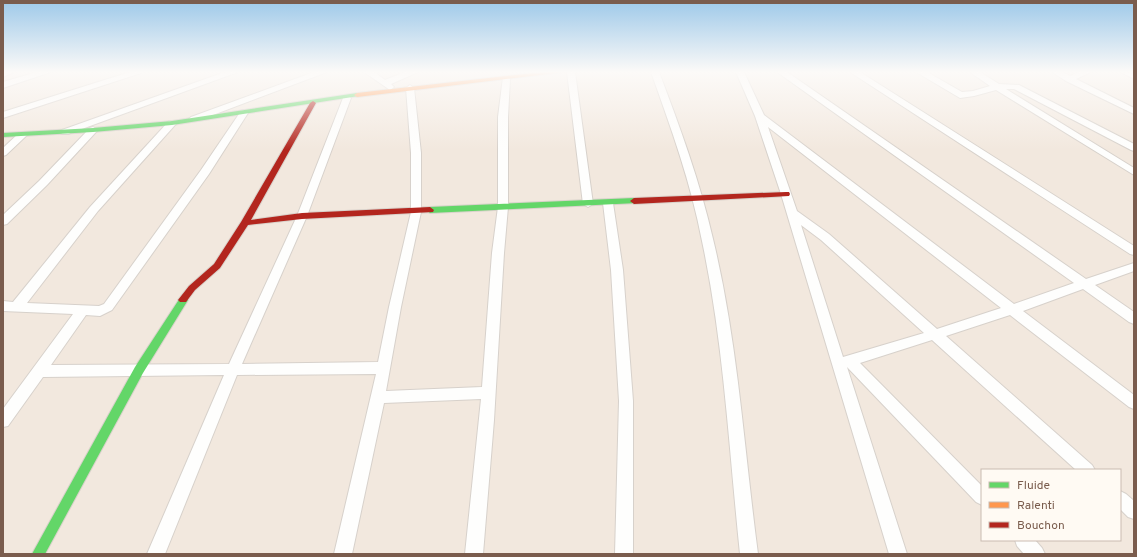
<svg xmlns="http://www.w3.org/2000/svg" width="1137" height="557" font-family="Overpass,sans-serif">
	<style>
		.residential { fill: #f2e8de; fill-rule: evenodd }
		.lines { fill: none; stroke-linecap: round; stroke-linejoin: round }
		.street-casing { stroke: #d7d1cb; stroke-width: 2 }
		.fast-casing { stroke: #d9d2cb; stroke-width: 2 }
		.slow-casing { stroke: #d9d2cb; stroke-width: 2 }
		.jam-casing { stroke: #d9d2cb; stroke-width: 2 }
		.street { fill: #fefefd; fill-rule: evenodd }
		.fast { fill: #63d668; fill-rule: evenodd }
		.slow { fill: #ff974d; fill-rule: evenodd }
		.jam { fill: #b3261e; fill-rule: evenodd }
	</style>
	<rect width="100%" height="100%" fill="#f9f5f0"/>
	<path class="residential" d="M 3,72 L 1134,72 L 1134,554 L 3,554 ZM 982,470 L 1120,470 L 1120,540 L 982,540 Z"/>
	<g class="lines">
		<g class="street-casing">
			<path id="street" d="M 3,72 L 14,72 L 3,77 Z
				M 37,72 L 51,72 L 3,88 L 3,82 Z
				M 130,72 L 144,72 L 3,118 L 3,112 Z
				M 225,72 L 238,72 L 68,134 L 62,134 L 60,132 L 62,130 Z
				M 314,72 L 327,72 L 197,121 L 191,121 L 189,119 L 191,117 Z
				M 364,72 L 374,72 L 385,80 L 405,72 L 418,72 L 391,84 L 394,87 L 390,90 Z
				M 567,72 L 575,72 L 593,204 L 588,207 L 583,204 Z
				M 651,72 L 659,72 C 680,127 700,182 713,239 C 738,342 744,449 758,554 L 740,554 C 729,450 724,344 702,241 C 691,183 671,128 651,72 Z
				M 736,72 L 744,72 L 764,115 L 1014,304 L 1074,283 L 777,72 L 787,72 L 1086,279 L 1134,263 L 1134,271 L 1095,285 L 1134,312 L 1134,324 L 1129,322 L 1083,289 L 1023,311 L 1134,395 L 1134,409 L 1129,407 L 1010,315 L 946,336 L 1092,465 L 1095,470 L 1076,470 L 932,340 L 860,363 L 982,486 L 982,505 L 976,502 L 847,367 L 907,554 L 889,554 L 781,194 L 755,116 ZM 768,127 L 1001,308 L 937,329 L 829,234 L 797,211 ZM 801,225 L 821,240 L 924,333 L 843,357 Z
				M 850,72 L 860,72 L 1134,246 L 1134,255 L 1130,254 Z
				M 916,72 L 927,72 L 962,92 L 973,91 L 990,86 L 970,72 L 980,72 L 999,84 L 1019,85 L 1134,144 L 1134,151 L 1131,150 L 1014,89 L 1006,89 L 1134,168 L 1134,175 L 996,90 L 974,96 L 960,98 Z
				M 1052,72 L 1063,72 L 1070,76 L 1079,72 L 1091,72 L 1076,79 L 1134,108 L 1134,114 L 1066,81 Z
				M 1121,72 L 1134,74 L 1134,79 Z
				M 503,77 L 506,77 L 510,79 L 508,117 L 508,207 L 504,253 L 494,420 L 483,554 L 465,554 L 481,399 L 384,403 L 352,554 L 334,554 L 376,374 L 237,375 L 165,554 L 147,554 L 224,375 L 43,377 L 8,426 L 3,427 L 3,409 L 73,314 L 3,311 L 3,301 L 13,302 L 90,207 L 169,121 L 175,121 L 177,123 L 175,125 L 98,211 L 27,303 L 99,306 L 104,304 L 201,170 L 241,111 L 244,110 L 248,113 L 209,174 L 112,310 L 100,316 L 86,315 L 51,365 L 229,364 L 297,216 L 343,98 L 347,95 L 351,98 L 307,216 L 242,364 L 378,362 L 389,307 L 411,212 L 411,153 L 406,88 L 410,85 L 414,88 L 421,153 L 421,212 L 401,307 L 386,391 L 482,387 L 492,253 L 498,207 L 498,117 Z
				M 93,127 L 98,130 L 96,132 L 47,185 L 7,224 L 3,225 L 3,215 L 39,181 L 90,128 Z
				M 22,132 L 25,133 L 27,135 L 25,137 L 6,155 L 3,156 L 3,148 L 19,133 Z
				M 608,200 L 613,203 L 623,270 L 633,401 L 633,554 L 615,554 L 619,401 L 611,270 L 603,203 Z
				M 1120,491 L 1126,494 L 1134,501 L 1134,519 L 1128,517 L 1120,509 Z
				M 1015,540 L 1035,540 L 1042,548 L 1045,554 L 1024,554 L 1017,546 Z"/>
		</g>
		<g class="fast-casing">
			<path id="fast" d="M 357,93 L 360,95 L 359,96 L 172,125 L 93,132 L 3,137 L 3,133 L 93,128 L 172,121 Z
				M 634,198 L 638,201 L 637,203 L 430,213 L 426,210 L 430,207 Z
				M 183,297 L 186,298 L 188,300 L 143,373 L 45,554 L 32,554 L 135,367 L 180,298 Z"/>
		</g>
		<g class="slow-casing">
			<path id="slow" d="M 541,72 L 565,72 L 357,97 L 354,95 L 357,93 Z"/>
		</g>
		<g class="jam-casing">
			<path id="jam" d="M 313,101 L 316,103 L 251,220 L 302,213 L 430,207 L 434,210 L 433,212 L 302,219 L 248,225 L 220,268 L 195,290 L 186,302 L 180,302 L 178,300 L 189,286 L 214,264 L 241,222 L 310,103 Z
				M 786,192 L 789,192 L 790,194 L 789,196 L 634,204 L 630,201 L 634,198 Z"/>
		</g>
		<use href="#street" class="street"/>
		<use href="#fast" class="fast"/>
		<use href="#slow" class="slow"/>
		<use href="#jam" class="jam"/>
	</g>
	<linearGradient id="sky" x2="0" y2="1"><stop stop-color="#9ec9e9"/><stop offset="0.48" stop-color="#fcfaf8"/><stop offset="1" stop-color="#fcfaf8" stop-opacity="0"/></linearGradient>
	<rect width="1137" height="150" fill="url(#sky)"/>
	<rect width="1137" height="557" fill="none" stroke="#7a5c4d" stroke-width="8"/>
	<rect x="981" y="469" width="140" height="72" fill="#fffaf3" stroke="#cabbb1"/>
	<rect x="989" y="482" width="20" height="6" fill="#63d668" stroke="#cabbb1"/>
	<text x="1017" y="489" font-size="12" fill="#7a5c4d">Fluide</text>
	<rect x="989" y="502" width="20" height="6" fill="#ff974d" stroke="#cabbb1"/>
	<text x="1017" y="509" font-size="12" fill="#7a5c4d">Ralenti</text>
	<rect x="989" y="522" width="20" height="6" fill="#b3261e" stroke="#cabbb1"/>
	<text x="1017" y="529" font-size="12" fill="#7a5c4d">Bouchon</text>
</svg>
